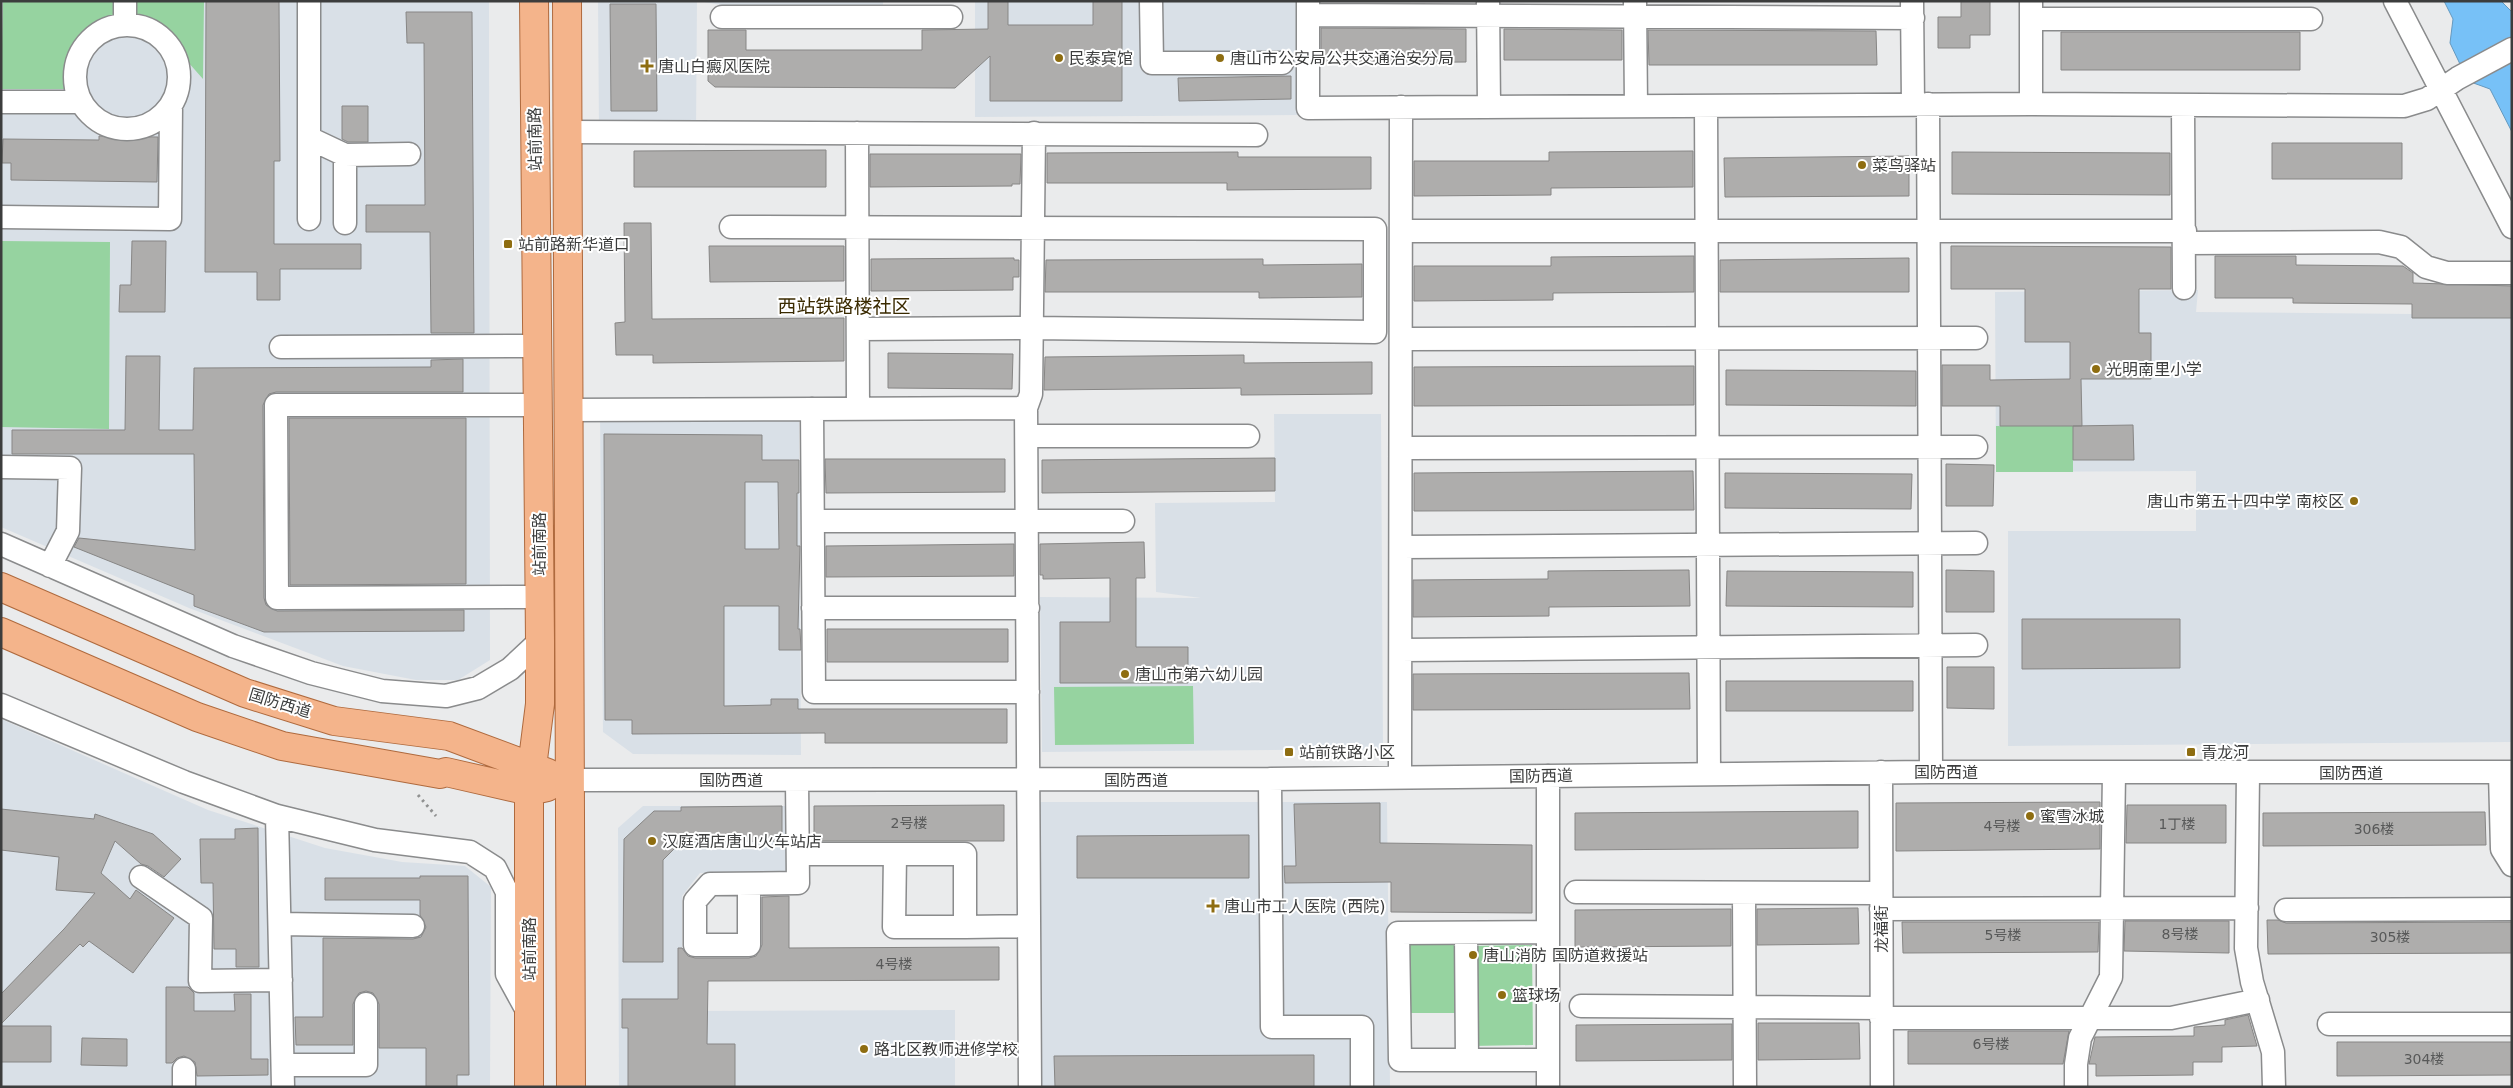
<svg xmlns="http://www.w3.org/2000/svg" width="2513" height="1088" font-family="'DejaVu Sans','Noto Sans SC',sans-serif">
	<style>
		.built { fill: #d9e0e7 }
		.green { fill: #96d3a0 }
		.water { fill: #77c1f7; stroke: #6599bf }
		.building { fill: #aeadac; stroke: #878685; fill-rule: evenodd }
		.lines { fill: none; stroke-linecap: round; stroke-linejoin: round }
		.minor-casing { stroke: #8a8b8c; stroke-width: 25 }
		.major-casing { stroke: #af6a3e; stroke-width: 30 }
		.path { stroke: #909191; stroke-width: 3; stroke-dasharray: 2.5 4; stroke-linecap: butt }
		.minor { stroke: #fff; stroke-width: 22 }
		.major { stroke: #f4b48b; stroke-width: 28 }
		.poi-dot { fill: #8e6d11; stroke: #fff; stroke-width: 2 }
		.labels { text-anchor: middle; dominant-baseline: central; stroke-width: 4; stroke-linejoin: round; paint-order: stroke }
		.number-label { font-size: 14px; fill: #585959 }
		.poi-label { font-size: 16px; fill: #3c3d3d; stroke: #fff; text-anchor: start }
		.street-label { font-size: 16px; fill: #3c3d3d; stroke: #fff }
		.quarter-label { font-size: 19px; fill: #3a2a00; stroke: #fff }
	</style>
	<rect width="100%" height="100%" fill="#eaebec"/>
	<path class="built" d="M 1,1 L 489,1 L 490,660 L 458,680 L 416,680 L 343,666 L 189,608 L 1,527 Z
		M 598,1 L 697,1 L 696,131 L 599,131 Z
		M 699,1 L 883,1 L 883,6 L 721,5 Z
		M 975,1 L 1297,1 L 1297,115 L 975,117 Z
		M 2198,290 L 2196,312 L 2512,315 L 2512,742 L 2008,746 L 2008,531 L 2196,531 L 2196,471 L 1996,472 L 1995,292 Z
		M 799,409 L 801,755 L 633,754 L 603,732 L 600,410 Z
		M 1274,414 L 1381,414 L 1383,749 L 1042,752 L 1040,597 L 1201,598 L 1156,592 L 1155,503 L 1275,502 Z
		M 1,719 L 208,810 L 325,848 L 402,862 L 465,866 L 491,887 L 490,1087 L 1,1087 Z
		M 1039,802 L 1387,802 L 1390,1087 L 1039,1087 Z
		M 643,806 L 789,806 L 789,872 L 700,873 L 682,896 L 682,1011 L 955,1010 L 955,1087 L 619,1087 L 618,828 Z"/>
	<path class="green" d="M 3,1 L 115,1 L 115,19 L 86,32 L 66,61 L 64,89 L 1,89 Z
		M 135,1 L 204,1 L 203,79 L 164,35 L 134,18 Z
		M 1,241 L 110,242 L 109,429 L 1,427 Z
		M 1996,426 L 2073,426 L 2073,472 L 1996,472 Z
		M 1193,686 L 1194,744 L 1055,745 L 1054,687 Z
		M 1403,942 L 1454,942 L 1455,1013 L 1403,1013 Z
		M 1532,945 L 1533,1045 L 1472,1046 L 1471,946 Z"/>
	<path class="water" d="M 2444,1 L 2501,1 L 2512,12 L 2512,132 L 2490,89 L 2468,81 L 2450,43 L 2453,19 Z"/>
	<path class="building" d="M 206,1 L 279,1 L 280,161 L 274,161 L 274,244 L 361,244 L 361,269 L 280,269 L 280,300 L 257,300 L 257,272 L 205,272 Z
		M 988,1 L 1008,1 L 1008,25 L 1093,25 L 1093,1 L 1122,1 L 1122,101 L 990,101 L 990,56 L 955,88 L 715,87 L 708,81 L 708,30 L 746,30 L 746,50 L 922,50 L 922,30 L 988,29 Z
		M 1961,1 L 1990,1 L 1990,35 L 1970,35 L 1970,48 L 1938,48 L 1938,17 L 1961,17 Z
		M 610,4 L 656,4 L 657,111 L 611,111 Z
		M 406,12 L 472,12 L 474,333 L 431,333 L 430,232 L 366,232 L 366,205 L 425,205 L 424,43 L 407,43 Z
		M 1321,28 L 1466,29 L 1466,62 L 1321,63 Z
		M 1504,29 L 1622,30 L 1622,60 L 1504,60 Z
		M 1648,30 L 1876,31 L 1877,65 L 1649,65 Z
		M 2061,32 L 2300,32 L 2300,70 L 2061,70 Z
		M 1291,76 L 1291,99 L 1179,101 L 1178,78 Z
		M 342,106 L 368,106 L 368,142 L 348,142 L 342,139 Z
		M 99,136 L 158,137 L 157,182 L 11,180 L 11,163 L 2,163 L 3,139 L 99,140 Z
		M 2272,143 L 2402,143 L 2402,179 L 2272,179 Z
		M 826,150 L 826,187 L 634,187 L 634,151 Z
		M 1693,151 L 1693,187 L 1551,188 L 1551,195 L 1414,196 L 1414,161 L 1549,161 L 1549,152 Z
		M 1238,152 L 1238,157 L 1371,157 L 1371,189 L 1227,190 L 1227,183 L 1047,183 L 1047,153 Z
		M 1952,152 L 2170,153 L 2170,195 L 1952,194 Z
		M 870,154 L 1021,154 L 1020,184 L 1012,184 L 1012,186 L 870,187 Z
		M 1909,156 L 1909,196 L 1725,197 L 1724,158 Z
		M 624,223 L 651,223 L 652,319 L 844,318 L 844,361 L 653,363 L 653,355 L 616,355 L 615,323 L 625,322 Z
		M 132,241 L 166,241 L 165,312 L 119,312 L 120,285 L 131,285 Z
		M 709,246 L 844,246 L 844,281 L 710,282 Z
		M 1951,246 L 2171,247 L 2171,289 L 2139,289 L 2139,333 L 2151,333 L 2151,379 L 2081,379 L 2082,426 L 2000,426 L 2000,406 L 1942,406 L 1942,365 L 1990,365 L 1990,380 L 2070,379 L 2070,342 L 2025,342 L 2025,289 L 1951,289 Z
		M 1694,256 L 1694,292 L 1553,293 L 1553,300 L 1414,301 L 1414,266 L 1551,266 L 1551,257 Z
		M 2215,256 L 2296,256 L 2296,265 L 2403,266 L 2413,273 L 2413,283 L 2512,286 L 2512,318 L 2412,318 L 2412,304 L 2293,303 L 2293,298 L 2215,298 Z
		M 1014,258 L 1014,260 L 1019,260 L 1019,277 L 1013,277 L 1013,290 L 871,291 L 871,259 Z
		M 1909,258 L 1909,292 L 1720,292 L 1720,260 Z
		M 1263,259 L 1263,265 L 1362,264 L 1362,297 L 1259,298 L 1259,292 L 1045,292 L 1046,260 Z
		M 888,353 L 1013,354 L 1012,389 L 888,388 Z
		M 1244,355 L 1244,363 L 1372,362 L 1372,394 L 1241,395 L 1241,388 L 1044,390 L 1045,357 Z
		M 126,356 L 160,356 L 159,430 L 193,430 L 194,368 L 431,367 L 431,360 L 463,359 L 463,392 L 276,392 L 269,394 L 263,405 L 264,598 L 266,605 L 277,611 L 464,610 L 464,631 L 264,632 L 194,606 L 194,595 L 74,547 L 79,538 L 195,550 L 194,454 L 12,454 L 12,430 L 125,430 Z
		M 1694,366 L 1694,405 L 1414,406 L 1414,367 Z
		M 1726,370 L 1916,371 L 1916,406 L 1726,405 Z
		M 289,418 L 466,418 L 466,584 L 290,585 Z
		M 2133,425 L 2134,460 L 2073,460 L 2073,426 Z
		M 604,434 L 762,435 L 762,460 L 799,460 L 799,493 L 797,493 L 797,546 L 800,546 L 798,629 L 800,629 L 801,650 L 779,650 L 779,606 L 724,606 L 724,706 L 771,705 L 771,699 L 798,699 L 798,709 L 1007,709 L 1007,743 L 825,743 L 825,733 L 632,734 L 632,720 L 605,720 ZM 745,482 L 778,482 L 779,549 L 745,549 Z
		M 1275,458 L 1275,491 L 1042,493 L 1042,460 Z
		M 825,459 L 1005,459 L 1005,492 L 826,493 Z
		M 1946,464 L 1994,465 L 1993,506 L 1946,506 Z
		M 1693,471 L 1694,510 L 1414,511 L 1414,473 Z
		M 1725,473 L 1912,474 L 1911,509 L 1725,508 Z
		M 1144,542 L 1145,578 L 1136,578 L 1136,647 L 1188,647 L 1188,683 L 1060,683 L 1060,622 L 1110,622 L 1110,578 L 1043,579 L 1043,575 L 1040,575 L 1040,544 Z
		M 1014,544 L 1014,576 L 826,577 L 826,546 Z
		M 1689,570 L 1690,606 L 1549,607 L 1549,616 L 1413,617 L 1413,580 L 1548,579 L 1548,571 Z
		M 1946,570 L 1994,571 L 1994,612 L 1946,612 Z
		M 1727,571 L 1913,572 L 1913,607 L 1726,606 Z
		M 2022,619 L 2180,619 L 2180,668 L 2022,669 Z
		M 827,629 L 1008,629 L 1008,662 L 827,662 Z
		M 1947,667 L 1994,667 L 1994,709 L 1947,708 Z
		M 1689,673 L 1690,709 L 1413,710 L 1413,674 Z
		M 1726,681 L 1913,681 L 1913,711 L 1726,711 Z
		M 2100,802 L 2100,849 L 1896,851 L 1896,803 Z
		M 1380,803 L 1380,843 L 1532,845 L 1532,913 L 1391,912 L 1391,882 L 1285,883 L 1284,866 L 1296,866 L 1294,804 Z
		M 1004,805 L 1004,841 L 814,841 L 814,806 Z
		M 2127,805 L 2226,805 L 2226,843 L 2126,843 Z
		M 782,806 L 782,841 L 681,842 L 663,860 L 663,962 L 623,962 L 624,839 L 654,811 L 681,811 L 681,807 Z
		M 1,809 L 94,819 L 95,814 L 153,834 L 181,859 L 164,877 L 148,866 L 141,864 L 115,841 L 101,873 L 130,899 L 136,890 L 174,918 L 133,973 L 89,941 L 83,947 L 80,944 L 1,1024 L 1,994 L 64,929 L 95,893 L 56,890 L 59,857 L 1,850 Z
		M 1858,811 L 1858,848 L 1575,850 L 1575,813 Z
		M 2485,812 L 2486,845 L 2263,846 L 2263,813 Z
		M 258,828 L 259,967 L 236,967 L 236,949 L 214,949 L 213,883 L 201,883 L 200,839 L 235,839 L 235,829 Z
		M 1249,835 L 1249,878 L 1077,878 L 1077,836 Z
		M 420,876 L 468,876 L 469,1075 L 457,1075 L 457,1087 L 426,1087 L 426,1048 L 379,1048 L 379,1004 L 373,993 L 366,991 L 359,993 L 353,1004 L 353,1045 L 296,1045 L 295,1017 L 323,1017 L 323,938 L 413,939 L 421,937 L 426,927 L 420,915 L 420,900 L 325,900 L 325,878 L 420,878 Z
		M 789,896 L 789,948 L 999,947 L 999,980 L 708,981 L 707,1044 L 735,1044 L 735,1087 L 628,1087 L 628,1028 L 622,1028 L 622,999 L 678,999 L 678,948 L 682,948 L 688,956 L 695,958 L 749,958 L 756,956 L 762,945 L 762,897 Z
		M 1858,908 L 1859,944 L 1757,945 L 1757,909 Z
		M 1731,909 L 1731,946 L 1575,947 L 1575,910 Z
		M 2267,920 L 2278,920 L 2286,923 L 2512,922 L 2512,953 L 2268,954 Z
		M 2125,921 L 2229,921 L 2229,953 L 2124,951 Z
		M 1902,922 L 2099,922 L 2098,952 L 1903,953 Z
		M 166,987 L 188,987 L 194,993 L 194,1011 L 235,1011 L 234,994 L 251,994 L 251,1059 L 268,1059 L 268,1075 L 197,1076 L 195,1062 L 184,1056 L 177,1058 L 172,1063 L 166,1063 Z
		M 2248,1015 L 2257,1046 L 2222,1047 L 2222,1062 L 2193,1062 L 2193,1075 L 2096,1076 L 2096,1064 L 2089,1064 L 2095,1037 L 2194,1036 L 2194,1027 L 2225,1025 L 2225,1020 Z
		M 1758,1023 L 1859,1023 L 1860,1059 L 1758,1060 Z
		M 1732,1024 L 1732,1060 L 1576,1061 L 1576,1025 Z
		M 1,1026 L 51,1026 L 51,1062 L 1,1062 Z
		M 1908,1031 L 2069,1031 L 2063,1064 L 1908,1064 Z
		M 82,1038 L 127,1039 L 127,1066 L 81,1065 Z
		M 2337,1042 L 2512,1042 L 2512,1075 L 2337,1076 Z
		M 1314,1055 L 1314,1087 L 1055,1087 L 1054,1056 Z"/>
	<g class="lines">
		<g class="minor-casing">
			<path id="minor" d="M 1151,1 L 1152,63 L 1282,63
				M 1308,1 L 1308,108 L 2031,104 L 2404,106 L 2427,99 L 2458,78 L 2512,49
				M 1488,1 L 1489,107
				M 1912,1 L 1913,104
				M 2031,1 L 2031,104
				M 2395,1 L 2512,227
				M 1635,2 L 1636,106
				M 1308,15 L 1913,18
				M 722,17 L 951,17
				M 2031,19 L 2311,19
				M 125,24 L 125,1
				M75 77a52 52 0 1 1 104 0a52 52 0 1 1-104 0Z
				M 1,102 L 81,102
				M 1928,104 L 1931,772
				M 2183,105 L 2184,288
				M 1706,106 L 1709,774
				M 566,132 L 1256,135
				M 857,133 L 858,409
				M 309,138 L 345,155 L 409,154
				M 1,217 L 170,219 L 171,105
				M 309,219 L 309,1
				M 345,223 L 345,155
				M 731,227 L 1375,229 L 1375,332 L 1032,328 L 858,329
				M 1401,231 L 2185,231
				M 2185,243 L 2379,242 L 2401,247 L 2426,267 L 2447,273 L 2512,273
				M 1401,339 L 1976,338
				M 281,347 L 537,346
				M 538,405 L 276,405 L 277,598 L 540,597
				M 1026,408 L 1031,394 L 1034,133
				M 812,409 L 814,692 L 1028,692
				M 567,410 L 1026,408 L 1030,1087
				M 1027,436 L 1248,436
				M 1401,448 L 1976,447
				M 1,467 L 70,468 L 68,531 L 50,566
				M 813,521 L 1123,521
				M 1,544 L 233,646 L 311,673 L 382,691 L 446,696 L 478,688 L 510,669 L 540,641
				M 1401,547 L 1976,543
				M 813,608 L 1028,608
				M 1401,650 L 1976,645
				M 1,705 L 184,782 L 277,816 L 375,840 L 470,852 L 495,868 L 507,892 L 507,974 L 529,1014
				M 1881,772 L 1882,1087
				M 2248,773 L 2246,948 L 2252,982 L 2273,1052 L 2274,1087
				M 2500,773 L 2502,849 L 2512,865
				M 1400,777 L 1401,107
				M 1270,779 L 1272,1027 L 1362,1027 L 1362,1087
				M 571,780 L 1270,779 L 1931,772 L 2512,772
				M 277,816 L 283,1087
				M 798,854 L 965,854 L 965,927 L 894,927 L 895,854
				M 141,877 L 201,918 L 200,981 L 281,980
				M 749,884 L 749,945 L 695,945 L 695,901 L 710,884 L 798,883 L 797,780
				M 1576,892 L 1881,893
				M 1744,893 L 1745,1087
				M 1881,909 L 2247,908
				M 2286,910 L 2512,909
				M 280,924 L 413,926
				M 965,927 L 1029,926
				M 1548,932 L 1398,933 L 1400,1060 L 1548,1060
				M 1466,933 L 1467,1060
				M 1581,1006 L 1881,1008
				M 1881,1018 L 2171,1018 L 2258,1000
				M 2329,1024 L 2512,1024
				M 283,1065 L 366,1065 L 366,1004
				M 184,1087 L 184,1069
				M 1548,1087 L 1548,776
				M 2076,1087 L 2076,1064 L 2080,1038 L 2111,977 L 2114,773"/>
		</g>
		<g class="major-casing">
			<path id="major" d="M 567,1 L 571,1087
				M 1,587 L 245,693 L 334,721 L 449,736 L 548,773
				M 1,632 L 197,717 L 282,746 L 440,774 L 446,772 L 529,791 L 547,787
				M 529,1087 L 529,791 L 540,704 L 540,641 L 534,1"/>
		</g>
		<path class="path" d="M 418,795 L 436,816"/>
		<use href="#minor" class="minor"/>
		<use href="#major" class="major"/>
	</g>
	<g class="poi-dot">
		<circle cx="1059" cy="58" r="5"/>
		<circle cx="1220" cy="58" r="5"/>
		<path d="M644.5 58.5h5v5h5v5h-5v5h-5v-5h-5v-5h5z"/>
		<circle cx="1862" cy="165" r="5"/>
		<rect x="503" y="239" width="10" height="10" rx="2.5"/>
		<circle cx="2096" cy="369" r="5"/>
		<circle cx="2354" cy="501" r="5"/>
		<circle cx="1125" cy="674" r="5"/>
		<rect x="1284" y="747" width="10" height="10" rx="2.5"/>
		<rect x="2186" y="747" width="10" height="10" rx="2.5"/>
		<circle cx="2030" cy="816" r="5"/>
		<circle cx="652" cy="841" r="5"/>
		<path d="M1210.5 898.5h5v5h5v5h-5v5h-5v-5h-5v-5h5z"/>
		<circle cx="1473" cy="955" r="5"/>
		<circle cx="1502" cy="995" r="5"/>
		<circle cx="864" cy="1049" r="5"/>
	</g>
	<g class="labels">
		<g class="number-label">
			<text x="909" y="823">2号楼</text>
			<text x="2177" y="824">1丁楼</text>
			<text x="2002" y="826">4号楼</text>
			<text x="2374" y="829">306楼</text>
			<text x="2180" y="934">8号楼</text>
			<text x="2003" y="935">5号楼</text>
			<text x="2390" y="937">305楼</text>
			<text x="894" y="964">4号楼</text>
			<text x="1991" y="1044">6号楼</text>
			<text x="2424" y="1059">304楼</text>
		</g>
		<g class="poi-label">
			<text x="1069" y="58">民泰宾馆</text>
			<text x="1230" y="58">唐山市公安局公共交通治安分局</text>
			<text x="658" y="66">唐山白癜风医院</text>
			<text x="1872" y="165">菜鸟驿站</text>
			<text x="518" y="244">站前路新华道口</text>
			<text x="2106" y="369">光明南里小学</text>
			<text x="2344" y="501" text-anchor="end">唐山市第五十四中学 南校区</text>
			<text x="1135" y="674">唐山市第六幼儿园</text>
			<text x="1299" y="752">站前铁路小区</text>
			<text x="2201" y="752">青龙河</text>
			<text x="2040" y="816">蜜雪冰城</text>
			<text x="662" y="841">汉庭酒店唐山火车站店</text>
			<text x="1224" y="906">唐山市工人医院 (西院)</text>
			<text x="1483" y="955">唐山消防 国防道救援站</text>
			<text x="1512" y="995">篮球场</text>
			<text x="874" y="1049">路北区教师进修学校</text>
		</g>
		<g class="street-label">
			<text transform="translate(535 139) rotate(-91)">站前南路</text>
			<text transform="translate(539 544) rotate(-90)">站前南路</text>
			<text transform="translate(280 703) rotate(17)">国防西道</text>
			<text x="1946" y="772">国防西道</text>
			<text x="2351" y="773">国防西道</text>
			<text transform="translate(1541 776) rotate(-1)">国防西道</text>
			<text x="731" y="780">国防西道</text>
			<text x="1136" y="780">国防西道</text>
			<text transform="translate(1881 929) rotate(-90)">龙福街</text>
			<text transform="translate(529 949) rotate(-90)">站前南路</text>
		</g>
		<g class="quarter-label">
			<text x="844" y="306">西站铁路楼社区</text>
		</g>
	</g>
	<rect width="2513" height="1088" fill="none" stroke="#3c3d3d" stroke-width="5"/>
</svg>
